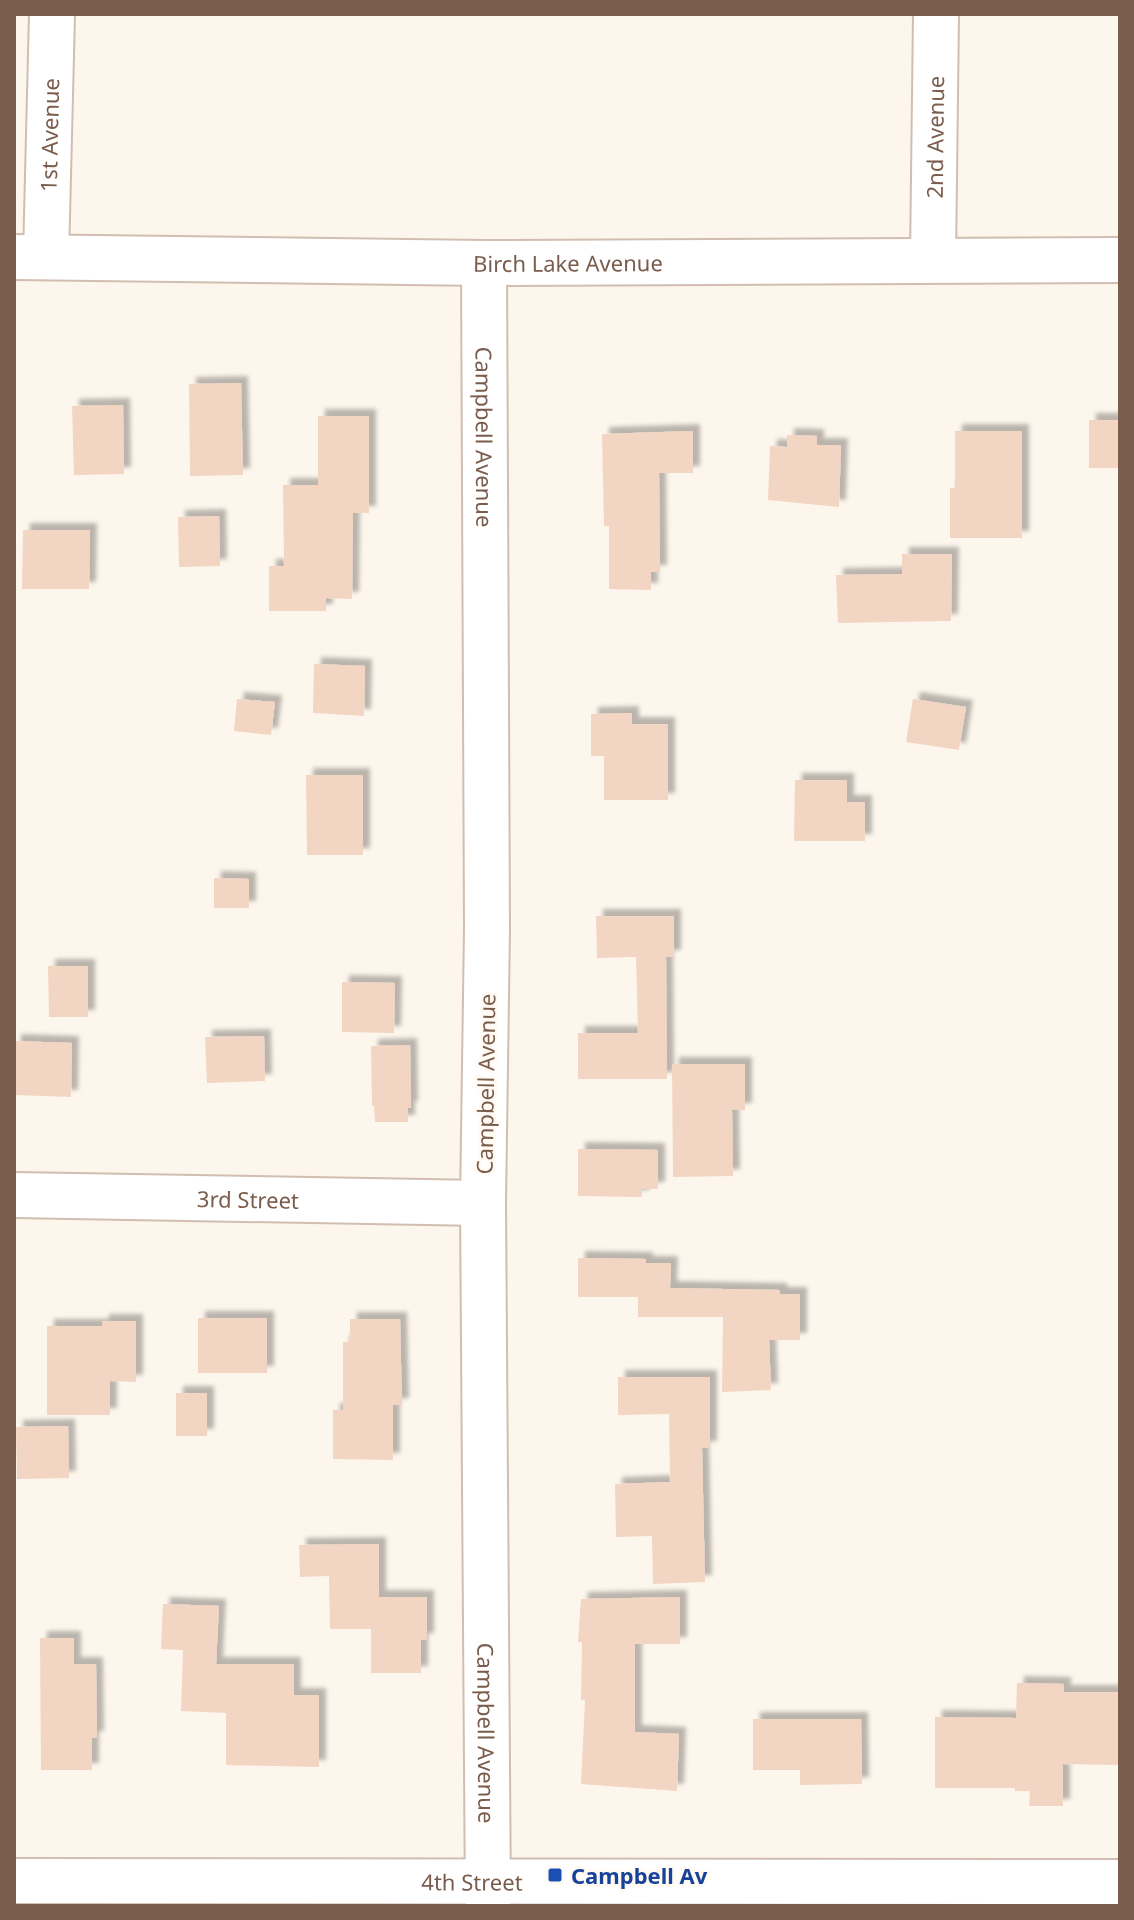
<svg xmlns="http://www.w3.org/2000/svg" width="1134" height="1920" font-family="'Noto Sans',sans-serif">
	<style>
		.building { fill: #f3d5c3; filter: url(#shadow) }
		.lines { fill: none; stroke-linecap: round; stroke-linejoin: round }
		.minor-casing { stroke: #d1beb0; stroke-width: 48 }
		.minor { stroke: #fff; stroke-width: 44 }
		.transit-dot { fill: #1a4fb4; stroke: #fffaf3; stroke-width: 3 }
		.labels { text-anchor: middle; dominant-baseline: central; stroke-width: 6; stroke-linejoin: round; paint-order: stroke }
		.street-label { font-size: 22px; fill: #7a5c4d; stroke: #fffaf3 }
		.transit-label { font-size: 22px; font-weight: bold; fill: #164399; stroke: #fffaf3; text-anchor: start }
	</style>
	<defs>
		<filter id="shadow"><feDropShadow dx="7" dy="-7" stdDeviation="2" flood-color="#0004"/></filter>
	</defs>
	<rect width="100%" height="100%" fill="#fdf6ec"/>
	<path class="building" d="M 241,383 L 243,475 L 190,476 L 189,384 Z
		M 123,405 L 124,474 L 74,475 L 72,406 Z
		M 318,416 L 369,416 L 369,513 L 353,513 L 352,599 L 326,598 L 326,611 L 269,611 L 269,566 L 284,566 L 283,485 L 318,485 Z
		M 1089,420 L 1120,420 L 1120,468 L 1089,468 Z
		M 693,431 L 693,473 L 659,473 L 660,572 L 651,572 L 651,590 L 609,589 L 609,526 L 604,526 L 602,434 Z
		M 955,431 L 1022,431 L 1022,538 L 950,538 L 950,488 L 955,488 Z
		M 787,435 L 817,436 L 817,445 L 841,445 L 839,507 L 768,500 L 770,446 L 787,447 Z
		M 219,516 L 220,566 L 179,567 L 178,517 Z
		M 23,530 L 90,530 L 89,589 L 22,589 Z
		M 902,554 L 952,554 L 951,621 L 838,623 L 836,575 L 902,574 Z
		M 314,664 L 365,666 L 364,716 L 313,713 Z
		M 237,699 L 275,702 L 271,735 L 234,731 Z
		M 913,699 L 966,707 L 959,750 L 906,742 Z
		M 632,713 L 632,724 L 668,724 L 668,800 L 604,800 L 604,756 L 591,756 L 591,714 Z
		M 306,775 L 363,775 L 363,855 L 307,855 Z
		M 795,780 L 847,780 L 847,802 L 865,802 L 865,841 L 794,841 Z
		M 214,878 L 249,879 L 249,908 L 214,908 Z
		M 596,916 L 674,916 L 674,957 L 666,957 L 667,1079 L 578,1079 L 578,1033 L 638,1033 L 636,957 L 597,958 Z
		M 48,966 L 88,966 L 88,1017 L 49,1017 Z
		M 342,982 L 395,983 L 394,1033 L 342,1032 Z
		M 264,1036 L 265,1081 L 207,1083 L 205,1037 Z
		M 14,1041 L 72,1043 L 71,1097 L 14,1095 Z
		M 410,1045 L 411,1108 L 408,1108 L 408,1122 L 375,1122 L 374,1106 L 372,1106 L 371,1046 Z
		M 672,1064 L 745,1064 L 745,1110 L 732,1110 L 733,1176 L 673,1177 Z
		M 578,1149 L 658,1150 L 658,1189 L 642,1189 L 642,1197 L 578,1196 Z
		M 578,1258 L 646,1259 L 646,1263 L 671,1263 L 670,1288 L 780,1290 L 780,1294 L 800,1294 L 800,1340 L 769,1340 L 771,1390 L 722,1392 L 723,1317 L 638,1317 L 638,1297 L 578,1297 Z
		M 198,1318 L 267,1318 L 267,1373 L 198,1373 Z
		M 350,1319 L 400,1319 L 402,1405 L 393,1405 L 393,1460 L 333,1459 L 333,1410 L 343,1410 L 343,1342 L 350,1342 Z
		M 102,1321 L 136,1321 L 136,1382 L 110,1381 L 110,1415 L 47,1415 L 47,1326 L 102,1326 Z
		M 618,1377 L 710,1377 L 710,1448 L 702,1448 L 705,1582 L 653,1584 L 652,1536 L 616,1537 L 615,1484 L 670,1482 L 669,1414 L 618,1415 Z
		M 176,1393 L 207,1393 L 207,1436 L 176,1436 Z
		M 68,1426 L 69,1478 L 17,1479 L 16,1427 Z
		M 379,1544 L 379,1597 L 427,1597 L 427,1640 L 421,1640 L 421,1673 L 371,1673 L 371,1629 L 330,1629 L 329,1576 L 300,1577 L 299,1545 Z
		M 680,1597 L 680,1644 L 635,1644 L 635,1732 L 679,1734 L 677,1791 L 581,1784 L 585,1700 L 581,1700 L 582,1642 L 578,1642 L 581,1599 Z
		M 163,1604 L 219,1606 L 216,1664 L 294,1664 L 294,1695 L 319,1695 L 319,1767 L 226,1765 L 226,1713 L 181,1711 L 183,1650 L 161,1649 Z
		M 40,1638 L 74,1638 L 74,1664 L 96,1664 L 97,1738 L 92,1738 L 92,1770 L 41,1770 Z
		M 1017,1683 L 1064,1684 L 1064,1692 L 1120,1692 L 1120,1765 L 1063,1764 L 1063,1806 L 1029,1806 L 1030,1791 L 1015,1791 L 1015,1788 L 935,1788 L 935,1717 L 1016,1718 Z
		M 753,1719 L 861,1719 L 862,1784 L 800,1785 L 800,1770 L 753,1770 Z"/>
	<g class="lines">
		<g class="minor-casing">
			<g id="minor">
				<path id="s1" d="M 14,257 L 484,263 L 1120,260"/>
				<path id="s2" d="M 46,257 L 52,14"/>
				<path id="s3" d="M 933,259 L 936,14"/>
				<path id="s4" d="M 484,263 L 487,928 L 483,1203 L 488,1906"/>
				<path id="s5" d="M 14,1195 L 483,1203"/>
				<path id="s6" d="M 14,1881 L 1120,1882"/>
			</g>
		</g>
		<use href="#minor" class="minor"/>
	</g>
	<rect class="transit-dot" x="547" y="1867" width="16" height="16" rx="4"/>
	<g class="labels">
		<g class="street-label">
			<text stroke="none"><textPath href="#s2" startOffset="122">1st Avenue</textPath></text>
			<text stroke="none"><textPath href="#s3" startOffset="122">2nd Avenue</textPath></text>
			<text stroke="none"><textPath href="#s1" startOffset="554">Birch Lake Avenue</textPath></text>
			<text stroke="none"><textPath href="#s4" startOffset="174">Campbell Avenue</textPath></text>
			<text transform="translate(485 1084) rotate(-89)">Campbell Avenue</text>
			<text stroke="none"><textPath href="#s5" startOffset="234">3rd Street</textPath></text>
			<text stroke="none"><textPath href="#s4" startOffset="1470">Campbell Avenue</textPath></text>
			<text stroke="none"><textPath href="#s6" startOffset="458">4th Street</textPath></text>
		</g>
		<g class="transit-label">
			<text x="571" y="1875">Campbell Av</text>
		</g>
	</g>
	<rect width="1134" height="1920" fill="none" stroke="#7a5c4d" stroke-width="32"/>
</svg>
